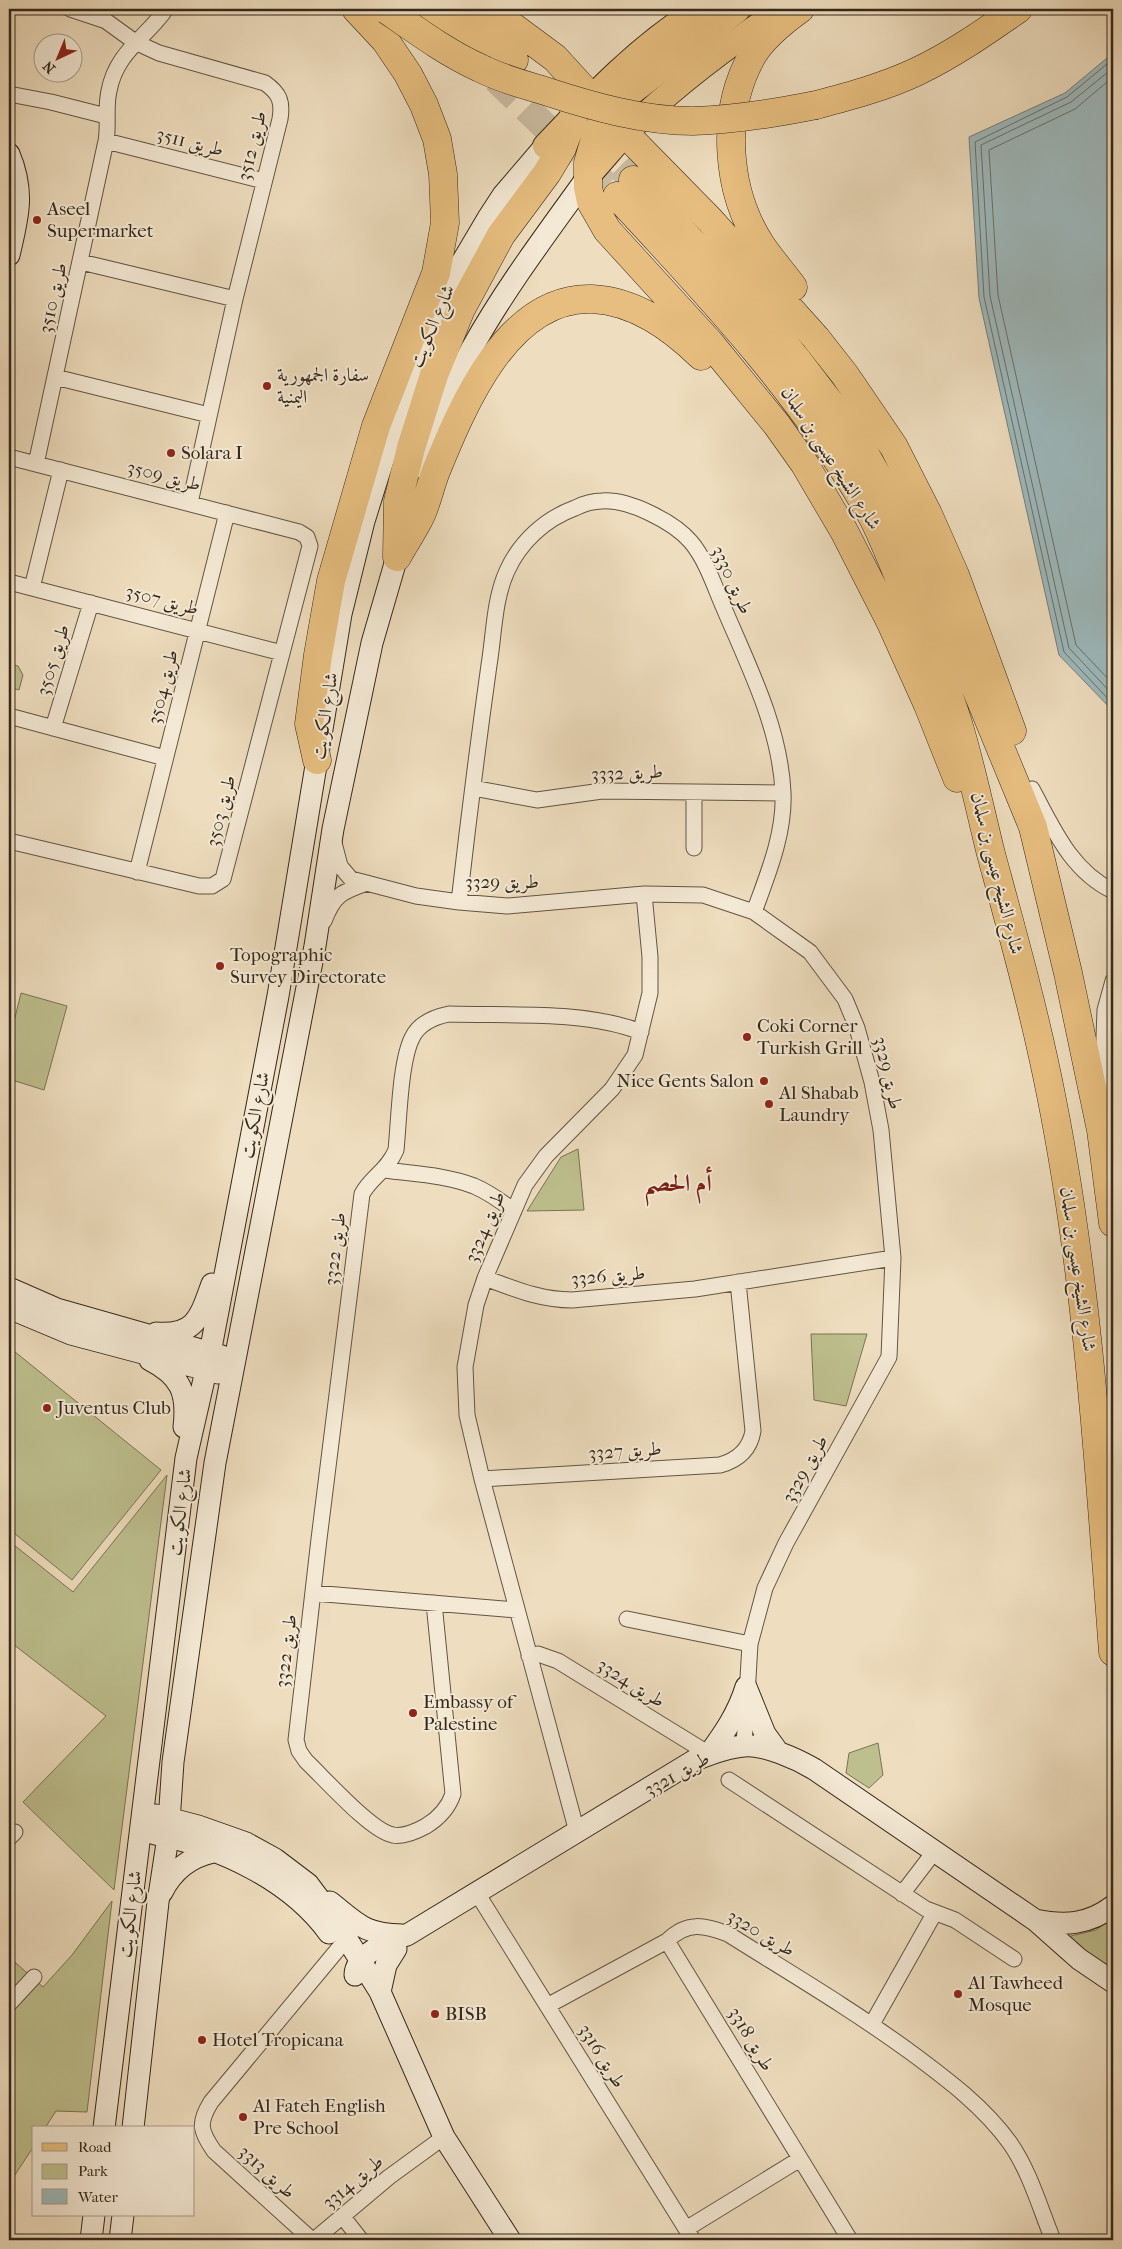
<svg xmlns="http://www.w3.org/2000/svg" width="1122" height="2249" font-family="'IM FELL French Canon',Amiri,serif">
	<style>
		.green { fill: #bebf8e; stroke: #797454 }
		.water { fill: #9eb9bc; stroke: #747f7b }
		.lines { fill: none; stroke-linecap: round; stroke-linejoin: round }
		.shore { stroke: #69706b; stroke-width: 1 }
		.highway-tunnel { stroke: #c9b99d; stroke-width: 28; stroke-dasharray: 28 14; stroke-linecap: butt }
		.street-casing { stroke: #625543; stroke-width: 17 }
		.secondary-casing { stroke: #34281a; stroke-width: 23 }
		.primary-casing { stroke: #34281a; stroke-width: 26 }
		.highway-casing { stroke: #34281a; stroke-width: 29 }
		.street { stroke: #f4e9d5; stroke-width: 15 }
		.secondary { stroke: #f4e9d5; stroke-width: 21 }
		.primary { stroke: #e7be7f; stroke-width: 24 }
		.highway { stroke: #e7be7f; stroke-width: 28 }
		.highway-bridge-casing { stroke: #34281a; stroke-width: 29; stroke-linecap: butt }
		.highway-bridge { stroke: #e7be7f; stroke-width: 28 }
		.poi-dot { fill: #8f2418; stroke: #f4e9d5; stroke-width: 2 }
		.labels { text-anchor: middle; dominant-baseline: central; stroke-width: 4; stroke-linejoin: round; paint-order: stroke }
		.street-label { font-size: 19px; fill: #34281a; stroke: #f4e9d5 }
		.poi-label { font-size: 19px; fill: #34281a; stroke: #f4e9d5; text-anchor: start }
		.district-label { font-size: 24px; font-weight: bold; fill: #7a1f14; stroke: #f4e9d5 }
	</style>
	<rect width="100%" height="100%" fill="#eeddbe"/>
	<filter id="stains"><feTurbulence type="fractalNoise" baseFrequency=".004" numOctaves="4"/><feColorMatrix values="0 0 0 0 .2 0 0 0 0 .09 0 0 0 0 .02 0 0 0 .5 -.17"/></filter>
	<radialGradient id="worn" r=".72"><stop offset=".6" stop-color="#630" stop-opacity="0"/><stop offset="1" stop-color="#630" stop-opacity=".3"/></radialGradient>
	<path class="green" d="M 9,664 L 18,666 L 23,675 L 19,690 L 9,687 Z
		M 21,993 L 67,1006 L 44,1090 L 9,1079 L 9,1042 Z
		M 578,1149 L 584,1210 L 527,1211 L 561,1157 Z
		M 811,1334 L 867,1334 L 846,1406 L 814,1400 Z
		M 9,1347 L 161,1470 L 72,1580 L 9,1529 Z
		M 167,1475 L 114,1890 L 23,1802 L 106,1716 L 9,1641 L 9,1541 L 73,1592 Z
		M 878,1743 L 883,1775 L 869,1788 L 846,1773 L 849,1753 Z
		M 112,1901 L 87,2112 L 56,2111 L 45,2128 L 34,2128 L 34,2146 L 9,2184 L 9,1957 L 43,1987 L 72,1955 Z
		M 1113,1917 L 1113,1982 L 1067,1937 L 1096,1930 Z"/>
	<path class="water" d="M 1113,53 L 1113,711 L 1059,655 L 979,298 L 969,137 L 1065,93 Z"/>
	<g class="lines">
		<path class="shore" d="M 1113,59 L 1067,97 L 975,142 L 984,297 L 1064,652 L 1113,704
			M 1113,68 L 1071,102 L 981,145 L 990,296 L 1069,648 L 1113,695
			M 1113,77 L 1075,109 L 989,150 L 998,295 L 1076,645 L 1113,684"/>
		<path class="highway-tunnel" d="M 496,79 L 617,196
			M 590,137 L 633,180"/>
		<g class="street-casing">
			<path id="street" d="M 70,9 L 106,21 L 135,42 L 159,53 L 265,83 C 279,93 283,101 280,119 L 235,299 L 190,503
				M 9,94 L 51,102 L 106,116
				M 106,141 L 264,181
				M 81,262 L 235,299
				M 55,377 L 209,415
				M 9,457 L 299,532 L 307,537 L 310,546 L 223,879 L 212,886 L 199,886 L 9,841
				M 36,464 L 106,141 C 109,124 105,108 109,91 C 116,52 146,38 166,9
				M 9,582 L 282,653
				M 32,588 L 61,470
				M 9,716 L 165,758
				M 53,728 L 91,603
				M 473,788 L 537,800 L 602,791 L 783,793
				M 1032,789 C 1053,828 1071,871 1113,891
				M 694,793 L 694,848
				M 334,843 L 340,866 L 351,879 L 416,896 L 459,902 L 507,906 L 644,894 L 703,895 L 754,912 L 810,952 L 845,999 L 857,1028 L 872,1082 L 881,1130 L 893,1258 L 889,1357 L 786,1543 L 765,1588 L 750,1644 L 744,1746
				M 137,872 L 227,513
				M 459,902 C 468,823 478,744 489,665 C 494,635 494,599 507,571 C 520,542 545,519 575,508 C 583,504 593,501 602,501 C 629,499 674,522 691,542 C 706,560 714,585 723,606 C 748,665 780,727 783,792 C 785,833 768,874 754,912
				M 324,921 C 334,895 341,892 367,883
				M 1102,1091 L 1105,1010 L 1113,981
				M 385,1170 C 414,1174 446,1175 474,1186 C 488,1192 501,1201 514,1211
				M 485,1278 C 515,1289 540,1300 572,1300 L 695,1289 L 893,1258
				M 482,1479 L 720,1465 C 738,1460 750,1449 753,1431 L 738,1282
				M 313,1593 L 517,1610
				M 434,1603 L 453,1794 C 448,1809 439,1818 426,1826 C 417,1831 404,1837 393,1835 C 372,1832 324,1778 306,1761 L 299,1751 L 296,1740 L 319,1539 L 362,1194 C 371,1177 387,1171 396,1150 C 399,1121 400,1062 412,1038 C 419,1023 434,1017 449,1014 C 510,1016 585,1010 641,1032
				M 627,1619 L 750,1644
				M 529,1656 L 538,1654 L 558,1661 L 709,1754
				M 729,1780 L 926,1909 L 955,1920 L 1014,1959
				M 577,1832 L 482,1479 L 467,1415 L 465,1367 L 476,1305 L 485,1278 L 525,1185 L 546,1156 L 612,1089 L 635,1055 L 650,993 L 650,957 L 644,894
				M 9,1838 L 15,1832
				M 477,1893 L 693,2240
				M 902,1894 L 934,1852
				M 667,1941 L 850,2240
				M 9,2004 L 34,1977
				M 547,2006 L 667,1941 C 687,1921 704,1925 728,1934 C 790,1973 853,2010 913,2054 C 948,2080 984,2107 1010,2143 C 1030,2172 1040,2208 1053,2240
				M 872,2024 L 934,1914
				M 343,2217 L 361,2240
				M 686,2229 L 800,2159
				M 312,2240 L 214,2151 C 200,2131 198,2123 211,2102 L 339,1948 L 349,1941
				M 314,2240 L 389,2177 L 444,2137"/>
		</g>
		<g class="secondary-casing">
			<path id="secondary" d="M 9,154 C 25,192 18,217 9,255
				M 425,469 C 438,427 452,386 472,348 C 506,287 548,232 588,176
				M 9,1288 L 57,1309 L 222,1356
				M 9,1308 L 71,1334 L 218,1373
				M 156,1333 C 196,1336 200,1317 212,1284
				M 150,1360 C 181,1376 188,1393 184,1427
				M 746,1687 L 765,1734 L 778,1752
				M 709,1754 C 725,1732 738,1713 746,1687
				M 156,1815 L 198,1826 L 246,1843 L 275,1859 L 308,1884 L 335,1920 L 380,1992 L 444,2137 L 510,2240
				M 155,1834 C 219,1847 290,1879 329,1933
				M 162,1892 C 173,1870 190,1857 213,1852
				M 330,1902 C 359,1925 364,1934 402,1935
				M 1035,1920 C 1064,1926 1088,1925 1113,1906
				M 355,1975 C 355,1955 390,1939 407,1935 L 695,1760 C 710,1754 728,1747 744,1746 C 764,1744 797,1759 814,1769 L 1035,1920 L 1079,1959 L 1113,1982
				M 380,1992 L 386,1965 L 396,1949
				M 104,2128 L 186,1458 L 210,1353 L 278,996 L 341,614 L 364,521 L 406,387 L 452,279 L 488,218 L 503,195 L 545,146
				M 133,2128 L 158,1902 L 168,1837 L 173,1762 L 215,1463 L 315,946 L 333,829 L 372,643 L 401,543
				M 91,2240 L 94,2215
				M 120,2240 L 123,2215"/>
		</g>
		<g class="primary-casing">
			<path id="primary" d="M 545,146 C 592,96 640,45 699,9
				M 588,176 C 601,162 613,147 626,133 C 673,86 727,46 782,9"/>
		</g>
		<g class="highway-casing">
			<path id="highway" d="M 420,9 L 476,61
				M 460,9 L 514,60
				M 489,9 L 555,58 L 606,114 L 710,220 L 816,338 L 845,375 L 894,447 L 928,514 L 955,575 L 1012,731
				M 736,9 L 628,93 L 606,114 L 597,132 L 588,163 L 588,187 L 591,202 L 607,230 L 710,343 L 777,425 L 804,463 L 844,531 L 891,623 L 928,705 L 957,778
				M 816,105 C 850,96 884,87 916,72 C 952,55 985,32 1018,9
				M 633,180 L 752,305 L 798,361 L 853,433 L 904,523 L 958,645 L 1033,827 L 1068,973 L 1101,1130 L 1113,1223
				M 617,196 C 711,297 805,397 873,518 C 885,541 894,567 905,591 C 924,634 944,678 958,723 C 971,766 980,810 991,854 C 1013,935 1036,1017 1052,1100 C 1088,1282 1099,1467 1113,1652
				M 793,287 C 783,273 771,260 761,245 C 726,191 720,113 752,56 C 763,37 782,22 800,9
				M 397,555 L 398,501 L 411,448 L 434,375 L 461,309 L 501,235 L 547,173 L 562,148 L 574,115 L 576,83
				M 397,557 C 404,544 413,531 420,517 C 427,503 430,486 436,471 C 463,405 508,296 592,299 C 635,301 671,327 701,356
				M 317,760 L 309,724 L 318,655 L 331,581 L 376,426 L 436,273 L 445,223 L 443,174 L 437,139 L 424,105 L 408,74 L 385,40 L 356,9"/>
		</g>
		<use href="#street" class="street"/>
		<use href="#secondary" class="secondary"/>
		<use href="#primary" class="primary"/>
		<use href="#highway" class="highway"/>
		<g class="highway-bridge-casing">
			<path id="highway-bridge" d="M 387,10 C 417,31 447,53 480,68 C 501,79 526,85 548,92 C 594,107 644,121 693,121 C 735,120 776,113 816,105"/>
		</g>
		<use href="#highway-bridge" class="highway-bridge"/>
	</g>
	<g class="poi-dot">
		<circle cx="37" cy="220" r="5"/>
		<circle cx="267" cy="386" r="5"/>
		<circle cx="171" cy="453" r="5"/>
		<circle cx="220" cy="966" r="5"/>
		<circle cx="747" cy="1037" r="5"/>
		<circle cx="764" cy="1081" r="5"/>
		<circle cx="769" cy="1104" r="5"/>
		<circle cx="47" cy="1408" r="5"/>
		<circle cx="413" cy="1713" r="5"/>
		<circle cx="958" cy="1994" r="5"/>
		<circle cx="435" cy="2014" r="5"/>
		<circle cx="202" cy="2040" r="5"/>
		<circle cx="243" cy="2117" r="5"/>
	</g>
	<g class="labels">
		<g class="street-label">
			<text transform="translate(190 142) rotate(14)">طريق 3511</text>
			<text transform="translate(252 146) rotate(-76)">طريق 3512</text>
			<text transform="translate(53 298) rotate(-77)">طريق 3510</text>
			<text transform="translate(432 326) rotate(-67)">شارع الكويت</text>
			<text transform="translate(831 458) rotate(57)">شارع الشيخ عيسى بن سلمان</text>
			<text transform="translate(164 476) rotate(14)">طريق 3509</text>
			<text transform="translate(732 580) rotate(65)">طريق 3330</text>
			<text transform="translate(162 600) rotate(14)">طريق 3507</text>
			<text transform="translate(53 660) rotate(-73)">طريق 3505</text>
			<text transform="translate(163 687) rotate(-76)">طريق 3504</text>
			<text transform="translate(325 716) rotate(-81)">شارع الكويت</text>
			<text transform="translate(627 773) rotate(-2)">طريق 3332</text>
			<text transform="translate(221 811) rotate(-76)">طريق 3503</text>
			<text transform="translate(997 873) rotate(76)">شارع الشيخ عيسى بن سلمان</text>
			<text x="502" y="882">طريق 3329</text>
			<text transform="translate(888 1073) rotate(77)">طريق 3329</text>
			<text transform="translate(255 1115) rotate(-79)">شارع الكويت</text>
			<text transform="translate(485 1227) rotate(-67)">طريق 3324</text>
			<text transform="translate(335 1249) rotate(-83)">طريق 3322</text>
			<text transform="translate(1078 1269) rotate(82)">شارع الشيخ عيسى بن سلمان</text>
			<text transform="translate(608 1276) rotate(-5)">طريق 3326</text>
			<text transform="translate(625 1451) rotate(-4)">طريق 3327</text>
			<text transform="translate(805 1469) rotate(-61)">طريق 3329</text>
			<text transform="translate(180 1512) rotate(-83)">شارع الكويت</text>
			<text transform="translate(286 1651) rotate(-83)">طريق 3322</text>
			<text transform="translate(631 1683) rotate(32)">طريق 3324</text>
			<text transform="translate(677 1774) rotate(-29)">طريق 3321</text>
			<text transform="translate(130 1914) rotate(-83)">شارع الكويت</text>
			<text transform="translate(761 1933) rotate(30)">طريق 3320</text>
			<text transform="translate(751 2039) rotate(59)">طريق 3318</text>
			<text transform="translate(602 2056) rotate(58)">طريق 3316</text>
			<text transform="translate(267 2172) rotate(42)">طريق 3313</text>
			<text transform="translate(353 2182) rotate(-40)">طريق 3314</text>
		</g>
		<g class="poi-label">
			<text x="47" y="209">Aseel<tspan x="47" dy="22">Supermarket</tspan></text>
			<text x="277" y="375">سفارة الجمهورية<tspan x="277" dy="22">اليمنية</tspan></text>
			<text x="181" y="453">Solara I</text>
			<text x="230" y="955">Topographic<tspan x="230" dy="22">Survey Directorate</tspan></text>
			<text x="757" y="1026">Coki Corner<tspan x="757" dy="22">Turkish Grill</tspan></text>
			<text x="754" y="1081" text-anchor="end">Nice Gents Salon</text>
			<text x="779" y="1093">Al Shabab<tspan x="779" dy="22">Laundry</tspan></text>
			<text x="57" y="1408">Juventus Club</text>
			<text x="423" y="1702">Embassy of<tspan x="423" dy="22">Palestine</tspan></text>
			<text x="968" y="1983">Al Tawheed<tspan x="968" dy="22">Mosque</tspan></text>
			<text x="445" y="2014">BISB</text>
			<text x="212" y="2040">Hotel Tropicana</text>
			<text x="253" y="2106">Al Fateh English<tspan x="253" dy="22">Pre School</tspan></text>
		</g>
		<g class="district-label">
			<text x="678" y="1183">أم الحصم</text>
		</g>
	</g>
	<rect width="1122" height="2249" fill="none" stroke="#eeddbe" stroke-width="30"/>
	<rect x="10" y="10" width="1102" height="2229" fill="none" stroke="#34281a" stroke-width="2.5"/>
	<rect x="15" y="15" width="1092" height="2219" fill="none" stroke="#34281a"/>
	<rect x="32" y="2126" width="162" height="90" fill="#f4e9d5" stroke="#a79c8a"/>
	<rect x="42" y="2143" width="25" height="8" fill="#e7be7f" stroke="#a79c8a"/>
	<text x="78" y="2152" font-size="15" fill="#34281a">Road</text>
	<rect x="42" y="2164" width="25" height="15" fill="#bebf8e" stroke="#a79c8a"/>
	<text x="78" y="2176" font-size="15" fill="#34281a">Park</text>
	<rect x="42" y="2189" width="25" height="15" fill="#9eb9bc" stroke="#a79c8a"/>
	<text x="78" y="2202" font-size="15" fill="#34281a">Water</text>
	<g transform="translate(58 58) rotate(224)"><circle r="24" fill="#f4e9d5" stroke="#a79c8a"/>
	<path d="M0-4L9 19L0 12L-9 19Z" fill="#8f2418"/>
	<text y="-8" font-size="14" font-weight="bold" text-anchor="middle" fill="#34281a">N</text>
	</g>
	<rect width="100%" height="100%" filter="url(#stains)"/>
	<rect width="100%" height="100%" fill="url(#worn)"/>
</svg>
